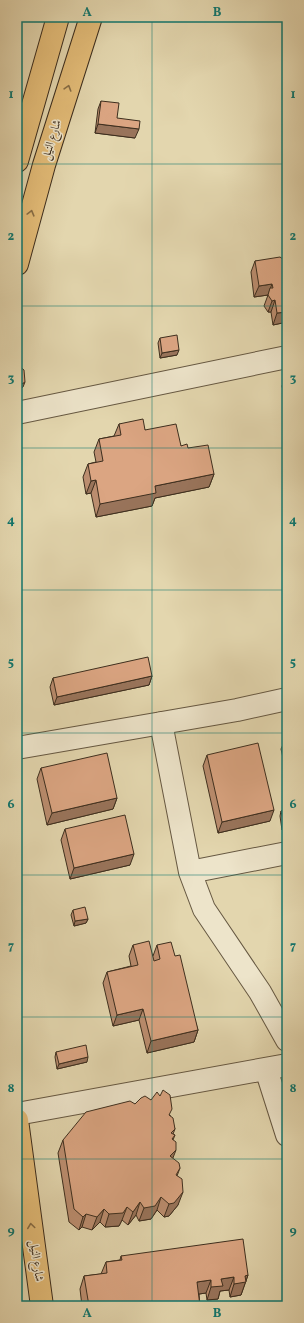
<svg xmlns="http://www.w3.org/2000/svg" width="304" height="1323" font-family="Vollkorn,Amiri,serif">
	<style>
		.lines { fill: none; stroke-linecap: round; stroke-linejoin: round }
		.minor-casing { stroke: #665842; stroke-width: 24 }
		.major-casing { stroke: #3d2e1e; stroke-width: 24 }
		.minor { stroke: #ede4ca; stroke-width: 22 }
		.major { stroke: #e2bb77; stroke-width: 22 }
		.wall { fill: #bc8e70; stroke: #3d2e1e }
		.shaded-wall { fill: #99745b; stroke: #3d2e1e }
		.building { fill: #dba582; stroke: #3d2e1e }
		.oneway { stroke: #876d46 }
		.grid { fill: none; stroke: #0f766e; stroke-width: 1; stroke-opacity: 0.55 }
		.labels { text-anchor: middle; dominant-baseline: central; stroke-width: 3; stroke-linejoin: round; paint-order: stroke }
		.street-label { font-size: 12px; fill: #3d2e1e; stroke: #ede4ca }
		.neatline { fill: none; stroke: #0f766e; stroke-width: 1.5 }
		.grid-label { font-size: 13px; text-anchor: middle; font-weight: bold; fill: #0f766e }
	</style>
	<rect width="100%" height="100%" fill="#e3d6ae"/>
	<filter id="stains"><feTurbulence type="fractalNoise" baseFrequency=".005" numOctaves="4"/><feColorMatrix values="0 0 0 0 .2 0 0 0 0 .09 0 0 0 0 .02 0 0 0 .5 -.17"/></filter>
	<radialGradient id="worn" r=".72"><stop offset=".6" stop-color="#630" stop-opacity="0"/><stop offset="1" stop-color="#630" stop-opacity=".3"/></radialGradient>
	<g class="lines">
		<g class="minor-casing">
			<path id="minor" d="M 17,413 L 287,357
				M 161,723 L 190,872 L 204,909 L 260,992 L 287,1040
				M 17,748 L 237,710 L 287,699
				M 190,872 L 287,853
				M 266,1069 L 287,1135
				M 17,1114 L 287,1065"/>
		</g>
		<g class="major-casing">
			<path id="major" d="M 17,161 L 58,17
				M 17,264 L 44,165 L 91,17
				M 17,1120 L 42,1306"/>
		</g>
		<use href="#minor" class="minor"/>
		<use href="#major" class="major"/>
	</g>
	<path class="wall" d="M 101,101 L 117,118 L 135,138 L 95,133 L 98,109 Z
		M 255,261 L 287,262 L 287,322 L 273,325 L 271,312 L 268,312 L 264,306 L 268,295 L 254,297 L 251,272 Z
		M 160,338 L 177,355 L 160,358 L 158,343 Z
		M 287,374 L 287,404 L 286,404 L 282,386 Z
		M 119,424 L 145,430 L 181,446 L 188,448 L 214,474 L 209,487 L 155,498 L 152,506 L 96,517 L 91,493 L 86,494 L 83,477 L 88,464 L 96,462 L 94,452 L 99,439 L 114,436 Z
		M 152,676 L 149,685 L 54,705 L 50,687 L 53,678 Z
		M 285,740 L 287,740 L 287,776 L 281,749 Z
		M 207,755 L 270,821 L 218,833 L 203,766 Z
		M 41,768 L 117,798 L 113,809 L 47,825 L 37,779 Z
		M 287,810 L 287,829 L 282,830 L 280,816 L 281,811 Z
		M 65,829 L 130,865 L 70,879 L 61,840 Z
		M 73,910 L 88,919 L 86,923 L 74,926 L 71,915 Z
		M 133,945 L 153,956 L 157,945 L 175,956 L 198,1030 L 194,1042 L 147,1053 L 139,1020 L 113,1026 L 103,983 L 107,972 L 131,966 L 129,956 Z
		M 56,1052 L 87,1062 L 57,1069 L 55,1057 Z
		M 135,1104 L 170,1115 L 175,1129 L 173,1134 L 175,1135 L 173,1140 L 172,1158 L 180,1168 L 177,1176 L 178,1205 L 169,1216 L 164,1217 L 157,1210 L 151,1219 L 139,1221 L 136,1215 L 128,1225 L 122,1220 L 119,1226 L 105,1227 L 100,1222 L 92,1230 L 82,1227 L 79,1230 L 69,1222 L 58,1153 L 63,1140 Z
		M 121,1256 L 248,1275 L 241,1295 L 230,1297 L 229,1290 L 220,1291 L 218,1299 L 207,1300 L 206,1293 L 199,1294 L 200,1306 L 82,1306 L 80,1289 L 84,1276 L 101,1274 L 106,1262 L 120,1260 Z"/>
	<path class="shaded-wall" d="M 98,124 L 139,129 L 135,138 L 95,133 Z
		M 272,284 L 268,295 L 254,297 L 259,286 Z
		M 275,300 L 271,312 L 268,312 L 272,301 Z
		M 287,312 L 287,322 L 273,325 L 277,313 Z
		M 179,350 L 177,355 L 160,358 L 162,353 Z
		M 25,382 L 23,387 L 17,391 L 17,387 Z
		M 214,474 L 209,487 L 155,498 L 152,506 L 96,517 L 100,504 L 155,486 Z
		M 96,480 L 91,493 L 86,494 L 91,481 Z
		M 152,676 L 149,685 L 54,705 L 57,697 Z
		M 117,798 L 113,809 L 47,825 L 52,813 Z
		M 274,810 L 270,821 L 218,833 L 222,822 Z
		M 287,824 L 287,829 L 282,830 L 284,825 Z
		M 134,854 L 130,865 L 70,879 L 74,868 Z
		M 88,919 L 86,923 L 74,926 L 75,921 Z
		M 143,1009 L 139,1020 L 113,1026 L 117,1015 Z
		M 198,1030 L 194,1042 L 147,1053 L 151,1041 Z
		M 88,1057 L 87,1062 L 57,1069 L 59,1064 Z
		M 176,1150 L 171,1163 L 170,1156 Z
		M 183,1192 L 178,1205 L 169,1216 L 164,1217 L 169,1204 Z
		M 161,1197 L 157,1210 L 151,1219 L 139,1221 L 144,1208 Z
		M 140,1202 L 136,1215 L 128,1225 L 133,1212 Z
		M 127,1207 L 122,1220 L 119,1226 L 105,1227 L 109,1214 Z
		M 104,1209 L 100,1222 L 92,1230 L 97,1217 Z
		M 86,1214 L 82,1227 L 79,1230 L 83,1217 Z
		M 248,1275 L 241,1295 L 230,1297 L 234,1284 L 245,1276 Z
		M 234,1277 L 229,1290 L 220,1291 L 218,1299 L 207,1300 L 211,1287 L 221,1279 Z
		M 211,1280 L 206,1293 L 192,1295 L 197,1282 Z"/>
	<path class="building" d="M 101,101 L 119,103 L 117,118 L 140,121 L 139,129 L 98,124 Z
		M 280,257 L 287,262 L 287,312 L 277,313 L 275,300 L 272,301 L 268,295 L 270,288 L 273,288 L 272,284 L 259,286 L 255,261 Z
		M 177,335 L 179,350 L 162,353 L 160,338 Z
		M 17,365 L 19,366 L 24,370 L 25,382 L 17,387 Z
		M 143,419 L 145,430 L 176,424 L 181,446 L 187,444 L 188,448 L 208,445 L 214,474 L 155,486 L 156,493 L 100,504 L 96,480 L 91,481 L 88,464 L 103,461 L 99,439 L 121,435 L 119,424 Z
		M 148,657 L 152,676 L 57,697 L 53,678 Z
		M 285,740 L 287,740 L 287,752 Z
		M 258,743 L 274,810 L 222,822 L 207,755 Z
		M 107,753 L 117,798 L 52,813 L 41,768 Z
		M 287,810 L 287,824 L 284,825 L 281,811 Z
		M 125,815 L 134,854 L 74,868 L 65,829 Z
		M 85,907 L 88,919 L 75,921 L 73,910 Z
		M 149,941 L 154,961 L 160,959 L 157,945 L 171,942 L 175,956 L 180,955 L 198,1030 L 151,1041 L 143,1009 L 117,1015 L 107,972 L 138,965 L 133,945 Z
		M 86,1045 L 88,1057 L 59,1064 L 56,1052 Z
		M 163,1090 L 170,1095 L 172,1109 L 169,1115 L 173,1118 L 175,1129 L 171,1133 L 175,1135 L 172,1139 L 176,1142 L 176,1150 L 170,1156 L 179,1163 L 180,1168 L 176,1175 L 182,1179 L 183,1192 L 174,1203 L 169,1204 L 161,1197 L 155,1206 L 144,1208 L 140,1202 L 133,1212 L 127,1207 L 123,1213 L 109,1214 L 104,1209 L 97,1217 L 86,1214 L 83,1217 L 74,1209 L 63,1140 L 86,1112 L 130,1101 L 135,1104 L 141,1098 L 145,1096 L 151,1100 L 157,1092 L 160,1096 Z
		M 243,1239 L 248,1275 L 245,1276 L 246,1282 L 234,1284 L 234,1277 L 221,1279 L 223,1286 L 211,1287 L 211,1280 L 197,1282 L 200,1306 L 89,1306 L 84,1276 L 107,1273 L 106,1262 L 122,1260 L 121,1256 Z"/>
	<defs><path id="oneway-chevron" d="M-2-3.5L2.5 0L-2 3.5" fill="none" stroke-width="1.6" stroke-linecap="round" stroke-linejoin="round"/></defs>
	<g class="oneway">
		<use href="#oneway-chevron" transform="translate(68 88) rotate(-73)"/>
		<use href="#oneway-chevron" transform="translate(31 213) rotate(-75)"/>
		<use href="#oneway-chevron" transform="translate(31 1226) rotate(-98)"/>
	</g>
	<path class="grid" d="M 152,17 L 152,1306M 17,164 L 287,164M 17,306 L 287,306M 17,448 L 287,448M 17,590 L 287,590M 17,733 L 287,733M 17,875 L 287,875M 17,1017 L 287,1017M 17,1159 L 287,1159"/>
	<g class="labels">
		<g class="street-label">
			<text transform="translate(52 140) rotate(-73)">شارع النيل</text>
			<text transform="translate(36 1261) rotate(82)">شارع النيل</text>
		</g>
	</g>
	<rect width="304" height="1323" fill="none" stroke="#e3d6ae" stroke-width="44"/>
	<rect x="22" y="22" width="260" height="1279" class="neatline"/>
	<g class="grid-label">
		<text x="87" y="16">A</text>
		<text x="217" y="16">B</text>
		<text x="11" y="98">1</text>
		<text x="293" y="98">1</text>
		<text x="11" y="240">2</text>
		<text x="293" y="240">2</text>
		<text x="11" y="382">3</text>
		<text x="293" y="382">3</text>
		<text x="11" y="524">4</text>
		<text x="293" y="524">4</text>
		<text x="11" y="666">5</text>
		<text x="293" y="666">5</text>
		<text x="11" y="808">6</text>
		<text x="293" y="808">6</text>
		<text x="11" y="950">7</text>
		<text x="293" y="950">7</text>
		<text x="11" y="1092">8</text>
		<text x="293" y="1092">8</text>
		<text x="11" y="1234">9</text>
		<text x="293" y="1234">9</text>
		<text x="87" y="1317">A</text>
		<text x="217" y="1317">B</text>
	</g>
	<rect width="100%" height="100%" filter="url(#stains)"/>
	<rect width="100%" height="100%" fill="url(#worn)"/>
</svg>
